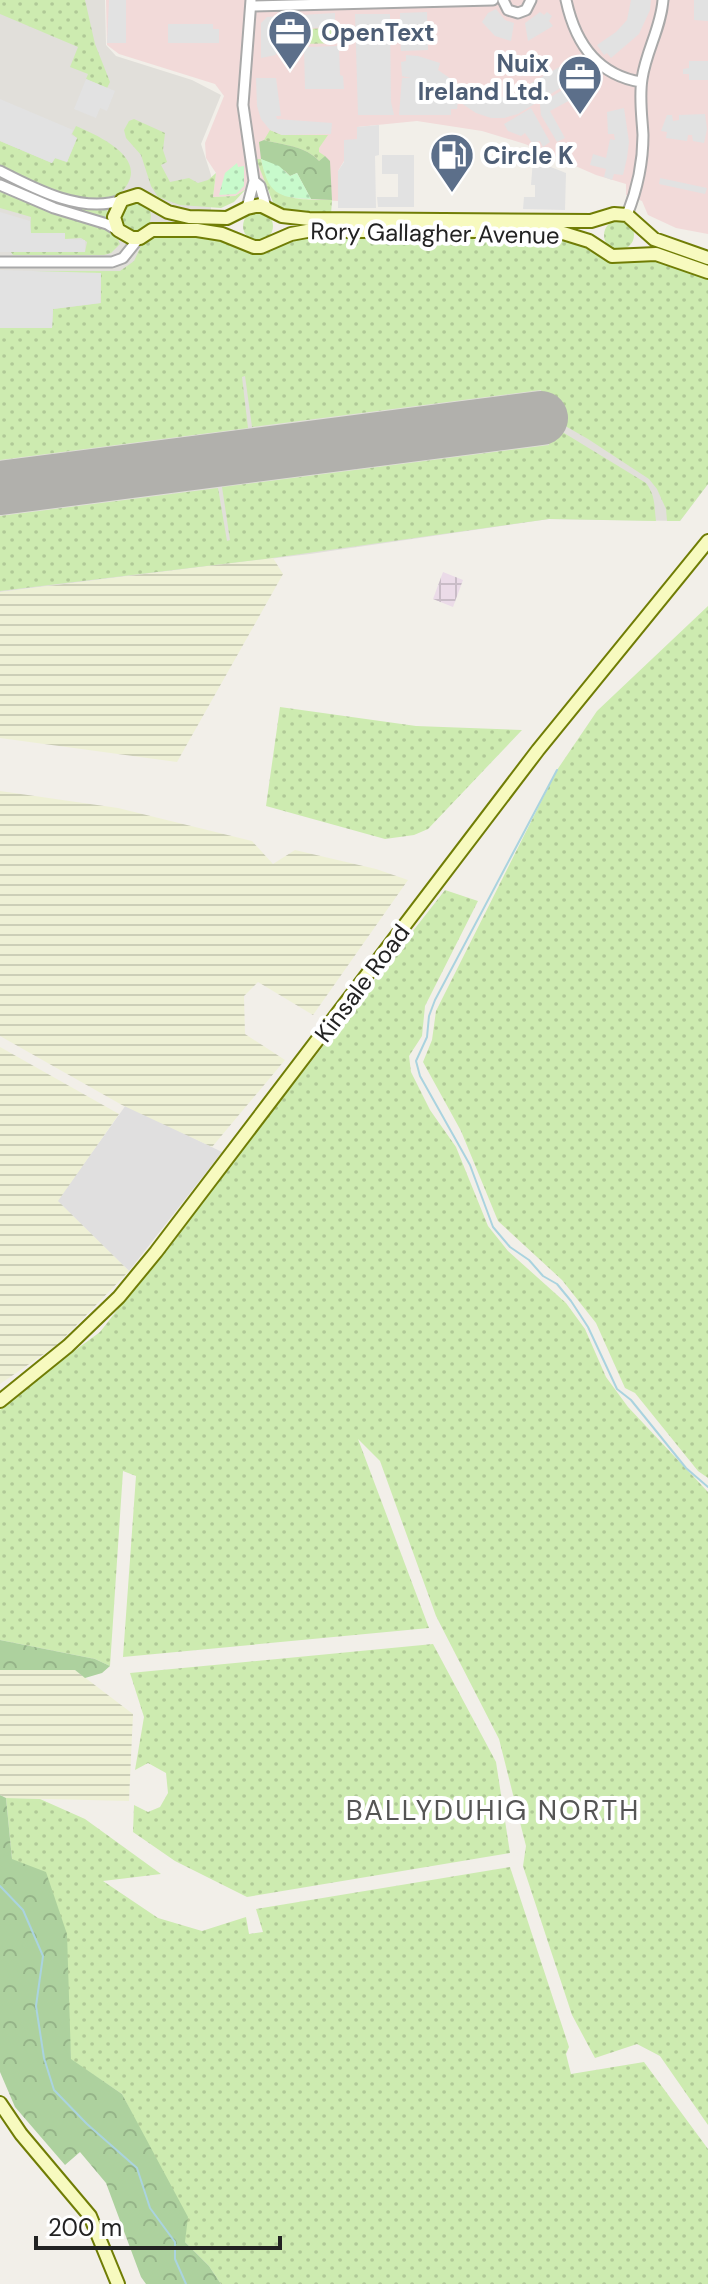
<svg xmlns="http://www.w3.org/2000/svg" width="708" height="2284" font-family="'DM Sans',sans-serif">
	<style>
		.residential { fill: #e0dfdf }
		.commercial { fill: #f2dad9 }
		.industrial { fill: url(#industrial-grid) }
		.airport { fill: #e1dfda }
		.farmland { fill: url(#farmland-rules) }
		.grass { fill: url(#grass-dots) }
		.forest { fill: url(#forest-crowns) }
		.park { fill: url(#park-dots) }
		.parking { fill: #e2e2e2 }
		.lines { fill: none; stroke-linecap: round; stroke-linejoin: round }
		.stream { stroke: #aad3df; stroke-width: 2 }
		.runway { stroke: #b1b0ac; stroke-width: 54 }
		.street-casing { stroke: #a9a9a9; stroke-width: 13 }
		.secondary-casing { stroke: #707d05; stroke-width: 16 }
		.street { stroke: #fff; stroke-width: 9 }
		.secondary { stroke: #f7fabf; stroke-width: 12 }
		.labels { text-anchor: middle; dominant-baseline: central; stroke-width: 8; stroke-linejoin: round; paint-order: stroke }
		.service-label { font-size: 24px; font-weight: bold; fill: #4e5e75; stroke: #fff; text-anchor: start }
		.street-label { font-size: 24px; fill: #222; stroke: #fff }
		.quarter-label { font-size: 28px; letter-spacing: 2px; fill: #555; stroke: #fff }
	</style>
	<defs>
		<pattern id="industrial-grid" width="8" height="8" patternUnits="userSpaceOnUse" patternTransform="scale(2)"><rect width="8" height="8" fill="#ebdbe8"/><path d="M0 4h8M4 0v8" fill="none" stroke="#c9bcc7"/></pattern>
		<pattern id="farmland-rules" width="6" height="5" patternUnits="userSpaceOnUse" patternTransform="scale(2)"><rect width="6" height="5" fill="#eef0d5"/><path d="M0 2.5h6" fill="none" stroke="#ccceb7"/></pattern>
		<pattern id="grass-dots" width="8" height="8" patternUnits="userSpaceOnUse" patternTransform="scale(2)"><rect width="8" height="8" fill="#cdebb0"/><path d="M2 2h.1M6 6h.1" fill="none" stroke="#b0c997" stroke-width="1.8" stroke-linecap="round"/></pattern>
		<pattern id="forest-crowns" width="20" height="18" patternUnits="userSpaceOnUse" patternTransform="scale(2)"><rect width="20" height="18" fill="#add19e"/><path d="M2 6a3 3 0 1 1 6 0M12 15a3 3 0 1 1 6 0" fill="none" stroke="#95b388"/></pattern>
		<pattern id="park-dots" width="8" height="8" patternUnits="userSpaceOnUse" patternTransform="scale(2)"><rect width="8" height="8" fill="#c8facc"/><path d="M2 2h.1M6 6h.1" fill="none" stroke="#acd6af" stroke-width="1.8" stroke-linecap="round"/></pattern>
	</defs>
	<rect width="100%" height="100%" fill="#f2efe9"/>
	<path class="residential" d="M 126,1105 L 222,1152 L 129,1271 L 57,1201 Z"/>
	<path class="commercial" d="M 106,0 L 708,0 L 708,234 L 676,228 L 648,215 L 642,201 L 626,195 L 626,184 L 596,175 L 525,144 L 482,131 L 417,121 L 357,127 L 357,139 L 338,171 L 338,201 L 289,198 L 270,186 L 246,189 L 235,196 L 213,197 L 216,173 L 206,158 L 205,143 L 224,96 L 215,84 L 119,54 L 107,45 Z"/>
	<path class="industrial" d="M 443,572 L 463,580 L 453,607 L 433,599 Z"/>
	<path class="airport" d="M 0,0 L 105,0 L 106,45 L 116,56 L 192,80 L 221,95 L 201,144 L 211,175 L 211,298 L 490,278 L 708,484 L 680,521 L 549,519 L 310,554 L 0,592 Z"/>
	<path class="farmland" d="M 273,558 L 283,574 L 177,762 L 0,738 L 0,592 Z
		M 0,791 L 118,808 L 252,841 L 273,864 L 295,850 L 376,869 L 408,880 L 313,1015 L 258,982 L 244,996 L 245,1034 L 285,1060 L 212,1147 L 122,1105 L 0,1036 Z
		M 0,1047 L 119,1114 L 58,1201 L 129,1271 L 57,1345 L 0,1384 Z
		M 0,1670 L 75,1670 L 133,1714 L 129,1801 L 6,1798 L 0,1795 Z"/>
	<path class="grass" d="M 0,0 L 85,0 L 95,44 L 110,82 L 107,88 L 86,79 L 88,74 L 70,67 L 78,47 L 0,14 Z
		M 276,27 L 299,27 L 299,42 L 276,42 L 276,35 L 271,35 Z
		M 339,28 L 339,43 L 303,44 L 303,29 Z
		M 134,119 L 165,133 L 163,150 L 167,162 L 161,165 L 170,182 L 189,178 L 198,183 L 208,180 L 216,173 L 213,197 L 235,196 L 246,189 L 234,202 L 221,208 L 180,205 L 158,197 L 151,186 L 141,155 L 126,138 L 124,130 L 129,121 Z
		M 76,126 C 104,138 157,163 116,197 C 75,203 36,186 0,167 L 0,141 L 52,163 L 55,158 L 67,162 L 77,138 L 72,134 Z
		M 270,130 L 282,135 L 328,135 L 319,148 L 319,152 L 325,156 L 319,161 C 306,146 283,145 264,140 Z
		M 256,159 L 261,159 C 271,203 294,199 332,200 L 331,215 L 287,212 L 274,205 Z
		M 0,176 C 33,190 70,212 107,209 L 109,217 C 78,218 28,195 0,181 Z
		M 0,190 L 108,231 L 117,237 L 120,244 L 111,253 L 104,255 L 13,255 L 11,252 L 85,252 L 87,242 L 81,238 L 65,239 L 64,233 L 30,233 L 31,217 L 0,208 Z
		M121 216a15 15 0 1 1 30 0a15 15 0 1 1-30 0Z
		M243 226a15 15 0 1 1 30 0a15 15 0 1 1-30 0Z
		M604 235a15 15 0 1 1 30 0a15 15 0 1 1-30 0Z
		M 181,233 L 226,240 L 252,253 L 262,254 L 294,239 L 316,236 L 471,236 L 474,240 L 484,240 L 490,236 L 568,239 L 613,262 L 653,259 L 708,276 L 708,484 L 680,521 L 667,521 L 666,509 L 657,489 L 649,479 L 588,439 L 546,415 L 541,390 L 252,427 L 245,376 L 242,377 L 248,428 L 0,460 L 0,328 L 52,328 L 53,309 L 101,303 L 101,273 L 34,273 L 34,271 L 120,271 L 134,261 L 141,246 L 153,237 Z
		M 546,422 L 646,483 C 656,496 654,507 656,521 L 549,519 L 265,559 L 0,591 L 0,516 L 218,488 L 227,541 L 230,540 L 222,487 L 549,445 Z
		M 708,606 L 708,1478 L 698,1471 L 635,1393 L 625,1388 L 596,1323 L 562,1280 L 498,1221 L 461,1131 L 423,1062 L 432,1040 L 436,1011 L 557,770 L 597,711 Z
		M 280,707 L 416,726 L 522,730 L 428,829 L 414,835 L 385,839 L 266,806 Z
		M 445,890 L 478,901 L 425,1006 L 422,1036 L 409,1056 L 411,1072 L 430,1110 L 456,1147 L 488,1226 L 508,1251 L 566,1303 L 585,1329 L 606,1377 L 628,1407 L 708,1492 L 708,2125 L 660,2056 L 637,2044 L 595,2058 L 572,2015 L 523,1866 L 526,1846 L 499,1739 L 436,1616 L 380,1461 L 358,1439 L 429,1628 L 123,1657 L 136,1476 L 123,1471 L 110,1666 L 95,1659 L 0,1640 L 0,1410 L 28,1385 L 100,1332 Z
		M 433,1644 L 496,1762 L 510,1853 L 247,1897 L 175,1861 L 133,1832 L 134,1805 L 148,1812 L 160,1807 L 168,1793 L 166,1773 L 148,1763 L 135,1770 L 144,1717 L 130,1673 Z
		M 6,1798 L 40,1799 L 85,1819 L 161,1874 L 103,1881 L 158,1918 L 202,1931 L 246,1917 L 249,1934 L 263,1932 L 256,1909 L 510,1867 L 569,2047 L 566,2054 L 571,2074 L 644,2062 L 708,2149 L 708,2284 L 221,2284 L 209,2266 L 185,2242 L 144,2138 L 122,2094 L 71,2060 L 67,2001 L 12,1859 Z"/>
	<path class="forest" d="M 264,140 C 283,145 306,146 319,161 L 325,156 L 330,161 L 332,200 L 311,199 L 297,173 L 290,176 L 285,171 L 261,159 L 259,142 Z
		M 0,1640 L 95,1659 L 110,1666 L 102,1673 L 85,1678 L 75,1670 L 0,1670 Z
		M 0,1795 L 6,1798 L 12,1859 L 46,1872 L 67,1934 L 71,2059 L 122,2094 L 188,2217 L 185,2242 L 209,2266 L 221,2284 L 146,2284 L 141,2277 L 106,2183 L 80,2152 L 65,2165 L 15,2107 L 0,2072 Z"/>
	<path class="park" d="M 261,159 L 279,166 L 290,176 L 297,173 L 311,199 C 277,198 268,193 261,159 Z
		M 237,163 L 238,167 L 244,166 L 244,186 L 236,194 L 219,195 L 225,173 Z"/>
	<path class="parking" d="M 109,0 L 126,0 L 126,43 L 107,43 Z
		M 631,0 L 651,0 L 650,10 L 639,34 L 611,58 L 607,53 L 604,55 L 597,45 L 616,32 L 627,20 Z
		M 694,0 L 708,0 L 708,21 L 694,20 Z
		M 496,9 L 505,20 L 514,23 L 511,41 L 495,36 L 482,22 L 488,13 Z
		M 427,12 L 428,50 L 401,51 L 400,13 Z
		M 540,12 L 544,15 L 547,12 L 552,16 L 549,21 L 553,26 L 528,41 L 525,23 Z
		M 335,13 L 335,27 L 274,29 L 270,38 L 275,38 L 276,55 L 261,58 L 261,23 L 267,17 Z
		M 355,14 L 390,14 L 391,102 L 394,115 L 358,115 Z
		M 168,24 L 213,24 L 213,29 L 219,29 L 219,43 L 168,43 Z
		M 339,46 L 340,75 L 343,76 L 344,89 L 305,89 L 304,47 Z
		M 406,55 L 418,56 L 440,63 L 438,70 L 483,101 L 485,96 L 495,98 L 509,96 L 573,59 L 576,64 L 583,60 L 585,73 L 518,114 L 504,118 L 491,118 L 476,113 L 458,101 L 457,109 L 451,109 L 451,115 L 399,115 L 402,78 L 411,78 L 402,76 L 401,62 L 406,61 Z
		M 689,61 L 708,61 L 708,80 L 689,80 L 689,74 L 683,74 L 683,69 L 689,68 Z
		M 591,72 L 598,85 L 550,111 L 565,138 L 557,142 L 541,115 L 540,104 Z
		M 256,78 L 276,78 L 281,116 L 276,116 L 277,119 L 332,123 L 331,134 L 282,135 L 270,130 L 261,119 L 257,106 Z
		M 86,79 L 115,91 L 107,111 L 100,108 L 96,118 L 74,109 Z
		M 0,99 L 73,130 L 71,135 L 77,138 L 67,162 L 55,158 L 52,163 L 0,141 Z
		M 531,108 L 550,142 L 543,147 L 540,141 L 532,143 L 525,133 L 521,136 L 508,131 L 504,124 Z
		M 624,108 L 629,142 L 627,158 L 623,175 L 614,174 L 612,180 L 604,177 L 606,169 L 590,165 L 593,154 L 606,158 L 610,139 L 615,140 L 614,134 L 608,134 L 607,112 Z
		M 705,114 L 707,129 L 704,143 L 693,141 L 692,135 L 688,135 L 687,141 L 666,138 L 667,132 L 661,131 L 667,115 L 672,115 L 673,121 L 679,120 L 679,115 Z
		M 379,125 L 379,155 L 375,156 L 376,208 L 338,208 L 338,171 L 344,162 L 344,140 L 357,139 L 357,127 Z
		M 382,155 L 414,155 L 414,207 L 378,207 L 377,197 L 398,197 L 398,174 L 382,174 Z
		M 533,160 L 566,173 L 565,210 L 523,209 L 524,197 L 535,197 L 535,185 L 531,185 Z
		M 660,178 L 707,188 L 705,194 L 659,184 Z
		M 0,212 L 30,221 L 31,233 L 65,233 L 65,239 L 85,240 L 85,252 L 0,252 Z
		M 0,270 L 101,273 L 100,303 L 53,309 L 52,328 L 0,328 Z"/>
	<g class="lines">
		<path class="stream" d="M 557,770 L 435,1000 L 429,1016 L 427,1037 L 416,1061 L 420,1076 L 470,1165 L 493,1227 L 510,1247 L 529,1260 L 543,1276 L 557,1284 L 571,1301 L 588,1327 L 617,1389 L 631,1400 L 686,1468 L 708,1487
			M 0,1886 L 23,1910 L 43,1956 L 36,2006 L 44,2058 L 54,2090 L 87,2124 L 137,2168 L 150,2208 L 175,2242 L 175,2259 L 186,2284"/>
		<path class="runway" d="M 0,488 L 541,418"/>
		<g class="street-casing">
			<path id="street" d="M 251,0 L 243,105 L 254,181 L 260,186 L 266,207
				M 503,0 L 508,10 L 518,13 L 526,10 L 531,0
				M 566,0 C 575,42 597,75 641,82
				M 251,6 L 493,0
				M 0,171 C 35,189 82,214 122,200
				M 0,185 L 54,208 L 107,224 L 120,232
				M 247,208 L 254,181
				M 627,215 C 637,190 643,163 643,135 C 642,116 639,98 642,79 C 646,51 661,28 663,0
				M 0,262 L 112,262 L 123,258 L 139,238"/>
		</g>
		<g class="secondary-casing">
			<path id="secondary" d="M 708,258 L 654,239 L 627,215 L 614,214 L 591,221 L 309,219 L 282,216 L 260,205 L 247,208 L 227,218 L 189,217 L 168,212 L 138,195 L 122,200 L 114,217 L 118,230 L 132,238 L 140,238 L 152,230 L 197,230 L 222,234 L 254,247 L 261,247 L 291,234 L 307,231 L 522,231 L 563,233 L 589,241 L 612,256 L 656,254 L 708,272
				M 0,1401 L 68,1346 L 119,1297 L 156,1252 L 538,750 L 708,541
				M 0,2103 L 21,2134 L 90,2216 L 118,2284"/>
		</g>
		<use href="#street" class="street"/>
		<use href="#secondary" class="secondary"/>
	</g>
	<defs>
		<g id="office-pin" transform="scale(2.3)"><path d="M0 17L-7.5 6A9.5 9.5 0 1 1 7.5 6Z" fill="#5c6f8a" stroke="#fff"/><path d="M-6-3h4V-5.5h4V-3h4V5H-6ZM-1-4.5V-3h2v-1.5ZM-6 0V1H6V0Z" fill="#fff"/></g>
		<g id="fuel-pin" transform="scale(2.3)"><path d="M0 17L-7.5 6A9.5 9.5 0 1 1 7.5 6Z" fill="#5c6f8a" stroke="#fff"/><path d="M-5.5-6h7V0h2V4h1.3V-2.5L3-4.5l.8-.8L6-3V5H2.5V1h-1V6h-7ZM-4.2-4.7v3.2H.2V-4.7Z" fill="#fff"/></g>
	</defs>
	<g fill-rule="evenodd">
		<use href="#office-pin" x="290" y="32"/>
		<use href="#office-pin" x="580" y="77"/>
		<use href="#fuel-pin" x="452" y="155"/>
	</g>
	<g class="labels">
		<g class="service-label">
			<text x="321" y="32">OpenText</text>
			<text x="549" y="63" text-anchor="end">Nuix<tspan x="549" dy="28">Ireland Ltd.</tspan></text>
			<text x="483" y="155">Circle K</text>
		</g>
		<g class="street-label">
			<text transform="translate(435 233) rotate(1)">Rory Gallagher Avenue</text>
			<text transform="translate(362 983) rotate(-53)">Kinsale Road</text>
		</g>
		<g class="quarter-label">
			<text x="493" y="1810">BALLYDUHIG NORTH</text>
		</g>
	</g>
	<path d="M36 2236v12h244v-12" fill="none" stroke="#222222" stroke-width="4"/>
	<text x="48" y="2236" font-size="24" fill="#222222" stroke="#ffffff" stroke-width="6" paint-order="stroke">200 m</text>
</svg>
